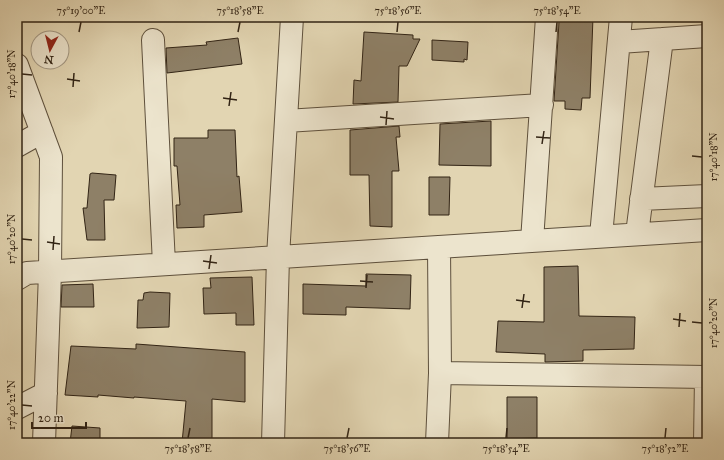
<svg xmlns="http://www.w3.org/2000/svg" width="724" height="460" font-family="'IM FELL Great Primer',serif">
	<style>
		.building { fill: #8e8067; stroke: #322415 }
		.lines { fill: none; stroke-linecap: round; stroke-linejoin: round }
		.minor-casing { stroke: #5e503c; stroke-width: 24 }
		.minor { stroke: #ece4cd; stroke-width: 22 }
		.ticks { fill: none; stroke: #322415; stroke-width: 1.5 }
		.neatline { fill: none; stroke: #322415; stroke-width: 1.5 }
		.ticks-label { font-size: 10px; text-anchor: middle; fill: #322415 }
	</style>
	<rect width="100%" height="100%" fill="#e2d5b2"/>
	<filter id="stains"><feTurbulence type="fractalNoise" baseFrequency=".005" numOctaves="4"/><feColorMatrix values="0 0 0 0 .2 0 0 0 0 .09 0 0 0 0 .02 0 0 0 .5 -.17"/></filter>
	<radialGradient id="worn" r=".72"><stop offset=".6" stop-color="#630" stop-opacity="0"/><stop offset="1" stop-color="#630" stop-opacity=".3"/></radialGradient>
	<path class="building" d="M 563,17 L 593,17 L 590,98 L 582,98 L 581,110 L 565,109 L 565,101 L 554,101 L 559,22 Z
		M 364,32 L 413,35 L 413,39 L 420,39 L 407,66 L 399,66 L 398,102 L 353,104 L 354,80 L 361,81 Z
		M 238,38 L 242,64 L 167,73 L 166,48 L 207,45 L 206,42 Z
		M 432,40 L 468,42 L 467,60 L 464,59 L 464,62 L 432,60 Z
		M 491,121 L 491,166 L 439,165 L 440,124 Z
		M 399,126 L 400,137 L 396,137 L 399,171 L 392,171 L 392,227 L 370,226 L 369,175 L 350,175 L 350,130 Z
		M 208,130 L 235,130 L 237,177 L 239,176 L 242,212 L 204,215 L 204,227 L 177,228 L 176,205 L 180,205 L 177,166 L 174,166 L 174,138 L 208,138 Z
		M 92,173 L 116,175 L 114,200 L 104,200 L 105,240 L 87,240 L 83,208 L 87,208 L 90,174 Z
		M 429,177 L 450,177 L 449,215 L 429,215 Z
		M 578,266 L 579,316 L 635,317 L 634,349 L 583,350 L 583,361 L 545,362 L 545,354 L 496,352 L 498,321 L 544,322 L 544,267 Z
		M 366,274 L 411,275 L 410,309 L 346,307 L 346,315 L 303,314 L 303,284 L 366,286 Z
		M 252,277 L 254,325 L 236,325 L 236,313 L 204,314 L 203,288 L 211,288 L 210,278 Z
		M 93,284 L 94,307 L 61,307 L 62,285 Z
		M 150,292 L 170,293 L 169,327 L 137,328 L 138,300 L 143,300 L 144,293 Z
		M 136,344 L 245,352 L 245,402 L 212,399 L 212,443 L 182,443 L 186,401 L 134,397 L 134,398 L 98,395 L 98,397 L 65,395 L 71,346 L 136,349 Z
		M 507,397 L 537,397 L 537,438 L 507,439 Z
		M 72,426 L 100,428 L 100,443 L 70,443 Z"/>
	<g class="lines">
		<g class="minor-casing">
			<path id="minor" d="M 153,40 L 164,264
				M 619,42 L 707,36
				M 17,65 L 51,157 L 50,272 L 44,443
				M 286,121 L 542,105
				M 17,146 L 42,132
				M 641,199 L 707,196
				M 637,234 L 662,39
				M 601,236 L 621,17
				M 532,241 L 547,17
				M 17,279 L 27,273 L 707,230
				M 440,373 L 707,377
				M 17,408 L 46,393
				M 273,443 L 278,257 L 292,17
				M 437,443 L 440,373 L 439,247
				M 705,443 L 706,377"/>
		</g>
		<use href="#minor" class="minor"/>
	</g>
	<path class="ticks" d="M 79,32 L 81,22M 238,32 L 240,22M 397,32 L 398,22M 556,32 L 557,22M 22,74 L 32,75M 67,79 L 80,81M 73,87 L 74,73M 223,98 L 237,100M 229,106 L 231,92M 380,117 L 394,119M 386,125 L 387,111M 536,137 L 550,138M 542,144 L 544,131M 692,156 L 702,157M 22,239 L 32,240M 47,242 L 60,244M 53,250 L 54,236M 203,261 L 217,263M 209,269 L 211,255M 360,281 L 373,282M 366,288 L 367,275M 516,300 L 530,302M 522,308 L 524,294M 673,319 L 686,321M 692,322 L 702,323M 679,327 L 680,313M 22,405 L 32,406M 188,438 L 190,428M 347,438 L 349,428M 506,438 L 507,428M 665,438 L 666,428"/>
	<rect width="724" height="460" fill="none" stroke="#e2d5b2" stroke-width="44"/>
	<g transform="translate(50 50) rotate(187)"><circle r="19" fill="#ece4cd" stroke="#a29783"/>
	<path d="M0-3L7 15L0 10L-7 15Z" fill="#8f2418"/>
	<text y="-6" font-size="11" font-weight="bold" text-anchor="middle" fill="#322415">N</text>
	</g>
	<path d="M32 422v6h54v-6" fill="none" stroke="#322415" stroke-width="2"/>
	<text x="38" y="422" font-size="12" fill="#322415" stroke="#ece4cd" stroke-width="3" paint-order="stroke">20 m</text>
	<rect x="22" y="22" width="680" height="416" class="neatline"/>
	<g class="ticks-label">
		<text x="81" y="14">75°19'00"E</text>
		<text x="240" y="14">75°18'58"E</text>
		<text x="398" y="14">75°18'56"E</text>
		<text x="557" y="14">75°18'54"E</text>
		<text transform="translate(11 74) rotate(-90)" y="4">17°40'18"N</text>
		<text transform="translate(713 157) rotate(-90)" y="4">17°40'18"N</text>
		<text transform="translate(11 239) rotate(-90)" y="4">17°40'20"N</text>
		<text transform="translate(713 323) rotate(-90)" y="4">17°40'20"N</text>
		<text transform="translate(11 405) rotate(-90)" y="4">17°40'22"N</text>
		<text x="188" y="452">75°18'58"E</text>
		<text x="347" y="452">75°18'56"E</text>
		<text x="506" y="452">75°18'54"E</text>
		<text x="665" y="452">75°18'52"E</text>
	</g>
	<rect width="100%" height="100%" filter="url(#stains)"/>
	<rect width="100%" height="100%" fill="url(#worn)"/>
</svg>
